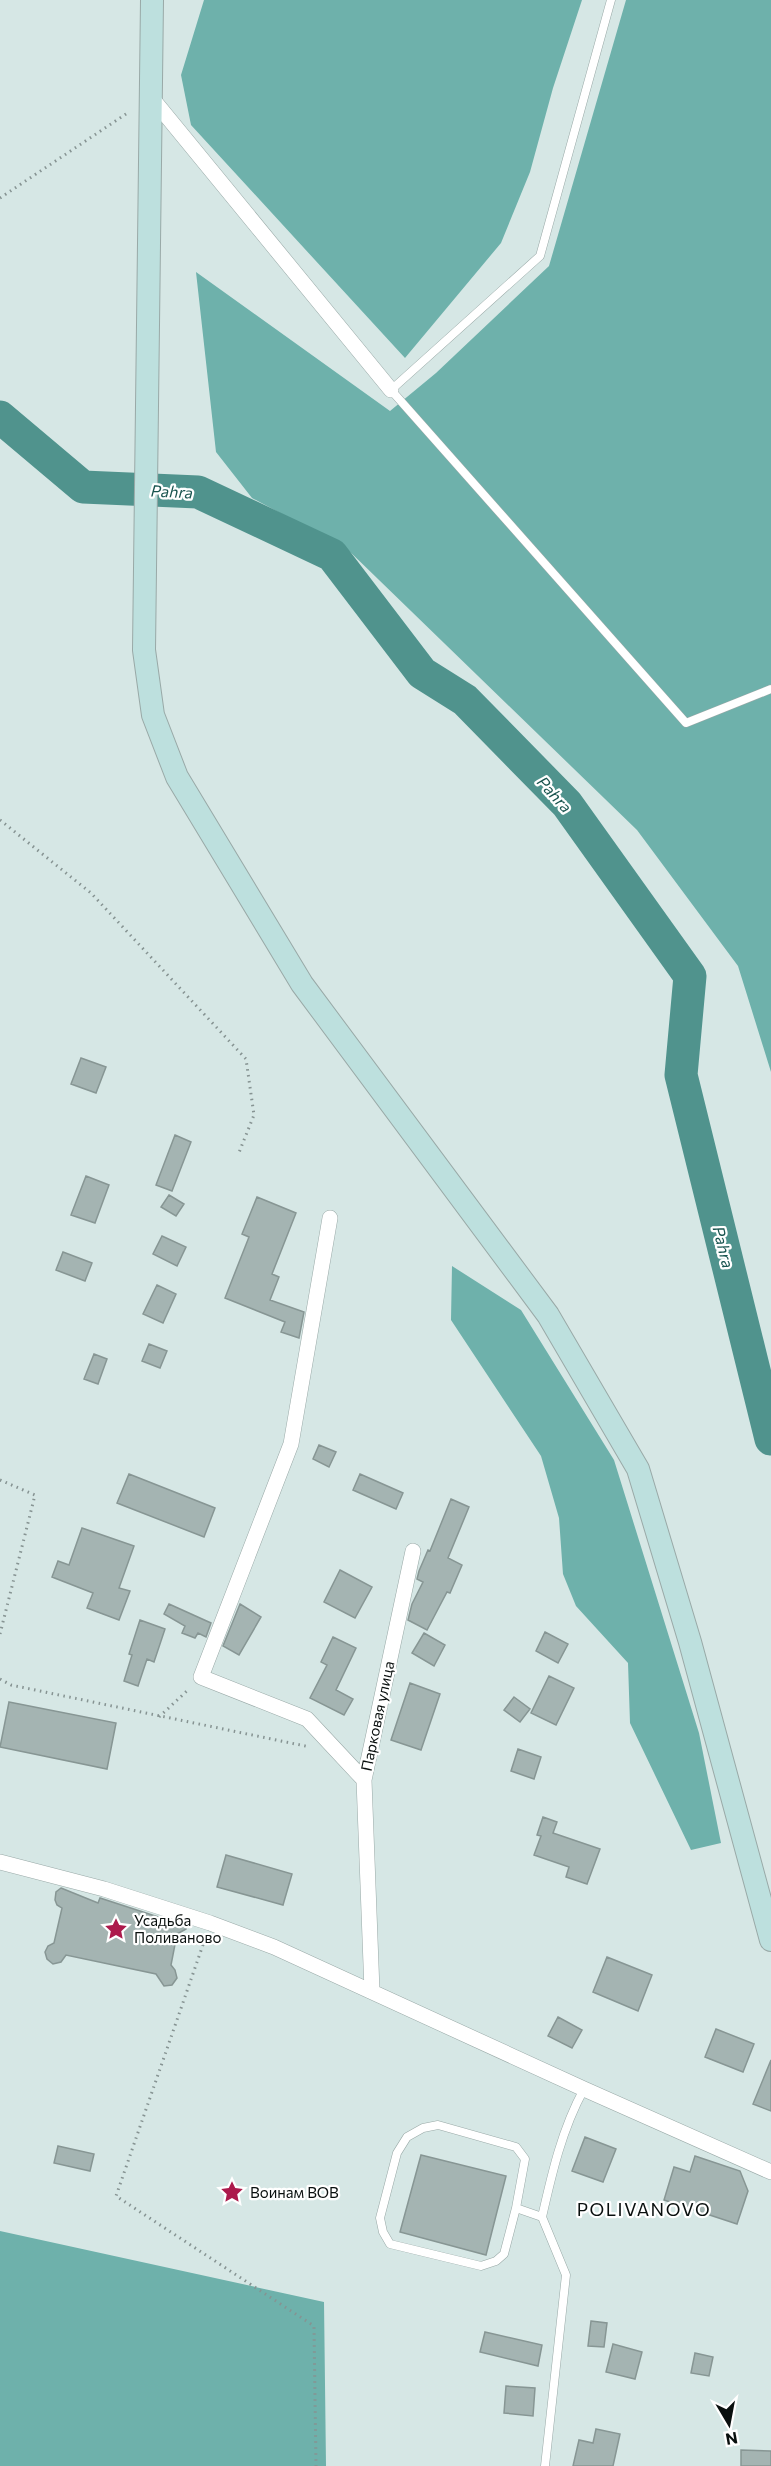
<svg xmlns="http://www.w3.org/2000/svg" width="771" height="2466" font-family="Commissioner,sans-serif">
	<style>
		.forest { fill: #6eb1ab }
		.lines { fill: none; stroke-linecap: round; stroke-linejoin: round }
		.river { stroke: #50938d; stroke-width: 33 }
		.building { fill: #a4b4b2; stroke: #879694; stroke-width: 1.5 }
		.lane-casing { stroke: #99a9a7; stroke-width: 9 }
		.street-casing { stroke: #99a9a7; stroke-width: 16 }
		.secondary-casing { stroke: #99a9a7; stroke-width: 24 }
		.path { stroke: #869392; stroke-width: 3; stroke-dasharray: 1.5 4.5; stroke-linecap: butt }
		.lane { stroke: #fff; stroke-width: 8 }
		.street { stroke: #fff; stroke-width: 15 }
		.secondary { stroke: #bde0de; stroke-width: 22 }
		.labels { text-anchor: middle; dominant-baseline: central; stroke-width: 4.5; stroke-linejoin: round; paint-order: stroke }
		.street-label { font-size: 15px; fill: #090f0e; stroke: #fff }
		.poi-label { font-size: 15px; fill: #090f0e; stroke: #fff; text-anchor: start }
		.water-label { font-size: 16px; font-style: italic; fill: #19544f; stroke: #fff }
		.quarter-label { font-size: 18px; letter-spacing: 1.5px; fill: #090f0e; stroke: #fff }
	</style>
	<rect width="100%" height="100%" fill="#d6e7e5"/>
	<path class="forest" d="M 204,0 L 582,0 L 553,88 L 530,172 L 501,243 L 405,358 L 191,125 L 181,75 Z
		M 626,0 L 771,0 L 771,1072 L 738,966 L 637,830 L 346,548 L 252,498 L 216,452 L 196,272 L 390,411 L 436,373 L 549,266 Z
		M 452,1266 L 521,1310 L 614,1460 L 699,1733 L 721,1843 L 691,1850 L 630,1723 L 628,1663 L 576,1606 L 563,1574 L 559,1518 L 541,1456 L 451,1320 Z
		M 0,2231 L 324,2302 L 326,2466 L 0,2466 Z"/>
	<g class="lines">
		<path class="river" d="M 0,417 L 83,487 L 198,492 L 332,555 L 422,673 L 465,700 L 567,804 L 690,976 L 681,1075 L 771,1439"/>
	</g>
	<path class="building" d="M 81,1058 L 106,1067 L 96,1093 L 71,1084 Z
		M 175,1135 L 191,1142 L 172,1191 L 156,1185 Z
		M 86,1176 L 109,1185 L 95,1223 L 71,1215 Z
		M 169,1195 L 184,1204 L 176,1216 L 161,1207 Z
		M 257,1197 L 296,1213 L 272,1274 L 279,1277 L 270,1300 L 304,1312 L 299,1338 L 281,1332 L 285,1322 L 225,1298 L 249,1237 L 242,1234 Z
		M 162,1236 L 186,1247 L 177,1266 L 153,1254 Z
		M 63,1252 L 92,1263 L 85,1281 L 56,1270 Z
		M 157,1285 L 176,1294 L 163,1323 L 143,1314 Z
		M 149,1344 L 167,1351 L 160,1368 L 142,1361 Z
		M 94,1354 L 107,1359 L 98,1384 L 84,1379 Z
		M 319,1445 L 336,1452 L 329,1467 L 313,1459 Z
		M 129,1474 L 215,1508 L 204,1537 L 117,1503 Z
		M 360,1474 L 403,1493 L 396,1509 L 353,1490 Z
		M 451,1499 L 469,1507 L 448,1558 L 462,1565 L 450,1593 L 447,1592 L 427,1630 L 408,1620 L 412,1604 L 423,1582 L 417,1579 L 419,1571 L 428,1550 L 430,1551 Z
		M 82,1528 L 134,1546 L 119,1588 L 130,1591 L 119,1620 L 87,1608 L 93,1593 L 52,1577 L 58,1561 L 69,1565 Z
		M 340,1570 L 372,1587 L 355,1618 L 324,1602 Z
		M 169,1604 L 211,1623 L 206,1637 L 198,1633 L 195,1638 L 182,1633 L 185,1626 L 164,1614 Z
		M 240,1604 L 261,1617 L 239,1655 L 223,1646 Z
		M 140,1620 L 165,1629 L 154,1662 L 147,1659 L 138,1686 L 124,1681 L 132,1655 L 129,1654 Z
		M 545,1632 L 568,1644 L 558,1663 L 536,1651 Z
		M 424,1633 L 445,1645 L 434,1666 L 412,1653 Z
		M 333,1637 L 356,1648 L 336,1690 L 353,1699 L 344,1715 L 310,1698 L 327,1665 L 321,1662 Z
		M 549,1676 L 574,1688 L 556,1725 L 531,1713 Z
		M 410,1683 L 440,1694 L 421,1750 L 391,1740 Z
		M 514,1697 L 530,1709 L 520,1722 L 504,1710 Z
		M 9,1702 L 116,1723 L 107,1769 L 0,1747 Z
		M 518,1749 L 541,1757 L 534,1779 L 511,1771 Z
		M 543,1817 L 557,1822 L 553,1833 L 600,1849 L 587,1884 L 566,1877 L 569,1867 L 534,1855 L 541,1836 L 537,1835 Z
		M 226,1855 L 292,1874 L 283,1905 L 217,1887 Z
		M 61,1888 L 98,1903 L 100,1898 L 186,1926 L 186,1929 L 177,1934 L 171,1965 L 175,1970 L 177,1978 L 172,1985 L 164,1986 L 156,1974 L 66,1955 L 61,1962 L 53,1964 L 47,1959 L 45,1952 L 48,1946 L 54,1943 L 62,1908 L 57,1905 L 55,1900 L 56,1892 Z
		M 607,1957 L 652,1975 L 638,2011 L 593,1992 Z
		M 558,2017 L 582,2030 L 572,2048 L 548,2036 Z
		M 716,2029 L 754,2044 L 743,2072 L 705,2057 Z
		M 771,2060 L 771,2111 L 753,2104 Z
		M 585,2137 L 616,2149 L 603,2182 L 572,2171 Z
		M 58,2146 L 94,2154 L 90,2171 L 54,2163 Z
		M 421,2155 L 506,2176 L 486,2255 L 400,2232 Z
		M 695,2156 L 740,2171 L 748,2191 L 737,2224 L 664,2200 L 674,2167 L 690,2172 Z
		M 591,2321 L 607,2323 L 604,2347 L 588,2346 Z
		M 485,2332 L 542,2345 L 538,2366 L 480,2352 Z
		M 613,2344 L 642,2352 L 635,2379 L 606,2372 Z
		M 695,2353 L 713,2357 L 709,2376 L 691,2373 Z
		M 506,2386 L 535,2388 L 533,2416 L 504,2413 Z
		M 596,2429 L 620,2434 L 613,2466 L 573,2466 L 579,2440 L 593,2443 Z
		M 741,2450 L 771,2451 L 771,2466 L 741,2466 Z"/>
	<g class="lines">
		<g class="lane-casing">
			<path id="lane" d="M 611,0 L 540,256 L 391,390 L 686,723 L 771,689
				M 516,2208 L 504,2254 L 496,2261 L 481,2266 L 390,2244 L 383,2232 L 380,2218 L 397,2153 L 407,2137 L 423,2128 L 438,2125 L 516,2147 L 525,2159 L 516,2208 L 542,2217 C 552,2173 562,2129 584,2089
				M 542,2217 L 566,2275 L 545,2466"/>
		</g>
		<g class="street-casing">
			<path id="street" d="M 151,97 L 391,390
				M 330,1218 L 291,1444 L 201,1677 L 307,1719 L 364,1780
				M 0,1862 L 104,1889 L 210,1923 L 274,1947 L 584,2089 L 771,2172
				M 372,1991 L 364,1780 L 413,1551"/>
		</g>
		<g class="secondary-casing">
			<path id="secondary" d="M 152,0 L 144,650 L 153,715 L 177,777 L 302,984 L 548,1315 L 638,1469 L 690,1642 L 771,1940"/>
		</g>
		<path class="path" d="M 0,198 L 129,112
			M 0,820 L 91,893 L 246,1059 L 254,1115 L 238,1155
			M 0,1480 L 35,1495 L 0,1634
			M 0,1679 L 11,1685 L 310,1747
			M 159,1717 L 189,1689
			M 205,1939 L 116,2196 L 314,2326 L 316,2466"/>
		<use href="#lane" class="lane"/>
		<use href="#street" class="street"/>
		<use href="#secondary" class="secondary"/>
	</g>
	<defs>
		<g id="sight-bare" transform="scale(1.8)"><path d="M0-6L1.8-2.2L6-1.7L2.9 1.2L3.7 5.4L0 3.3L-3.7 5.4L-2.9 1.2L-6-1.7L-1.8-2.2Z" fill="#ac1a4c" stroke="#fff" stroke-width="2.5" paint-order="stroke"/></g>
	</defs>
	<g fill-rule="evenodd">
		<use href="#sight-bare" x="116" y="1929"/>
		<use href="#sight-bare" x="232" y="2192"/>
	</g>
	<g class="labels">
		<g class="street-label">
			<text transform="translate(377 1716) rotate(-78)">Парковая улица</text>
		</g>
		<g class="poi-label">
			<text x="134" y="1920">Усадьба<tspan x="134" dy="17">Поливаново</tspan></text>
			<text x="250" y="2192">Воинам ВОВ</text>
		</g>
		<g class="water-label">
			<text transform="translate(172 491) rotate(3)">Pahra</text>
			<text transform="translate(555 794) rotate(48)">Pahra</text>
			<text transform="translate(724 1247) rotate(76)">Pahra</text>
		</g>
		<g class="quarter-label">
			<text x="644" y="2209">POLIVANOVO</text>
		</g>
	</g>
	<g transform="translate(729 2424) rotate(170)" stroke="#ffffff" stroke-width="4.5" paint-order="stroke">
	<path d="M0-4.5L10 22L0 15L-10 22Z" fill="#090f0e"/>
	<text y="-9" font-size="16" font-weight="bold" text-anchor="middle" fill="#090f0e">N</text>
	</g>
</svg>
